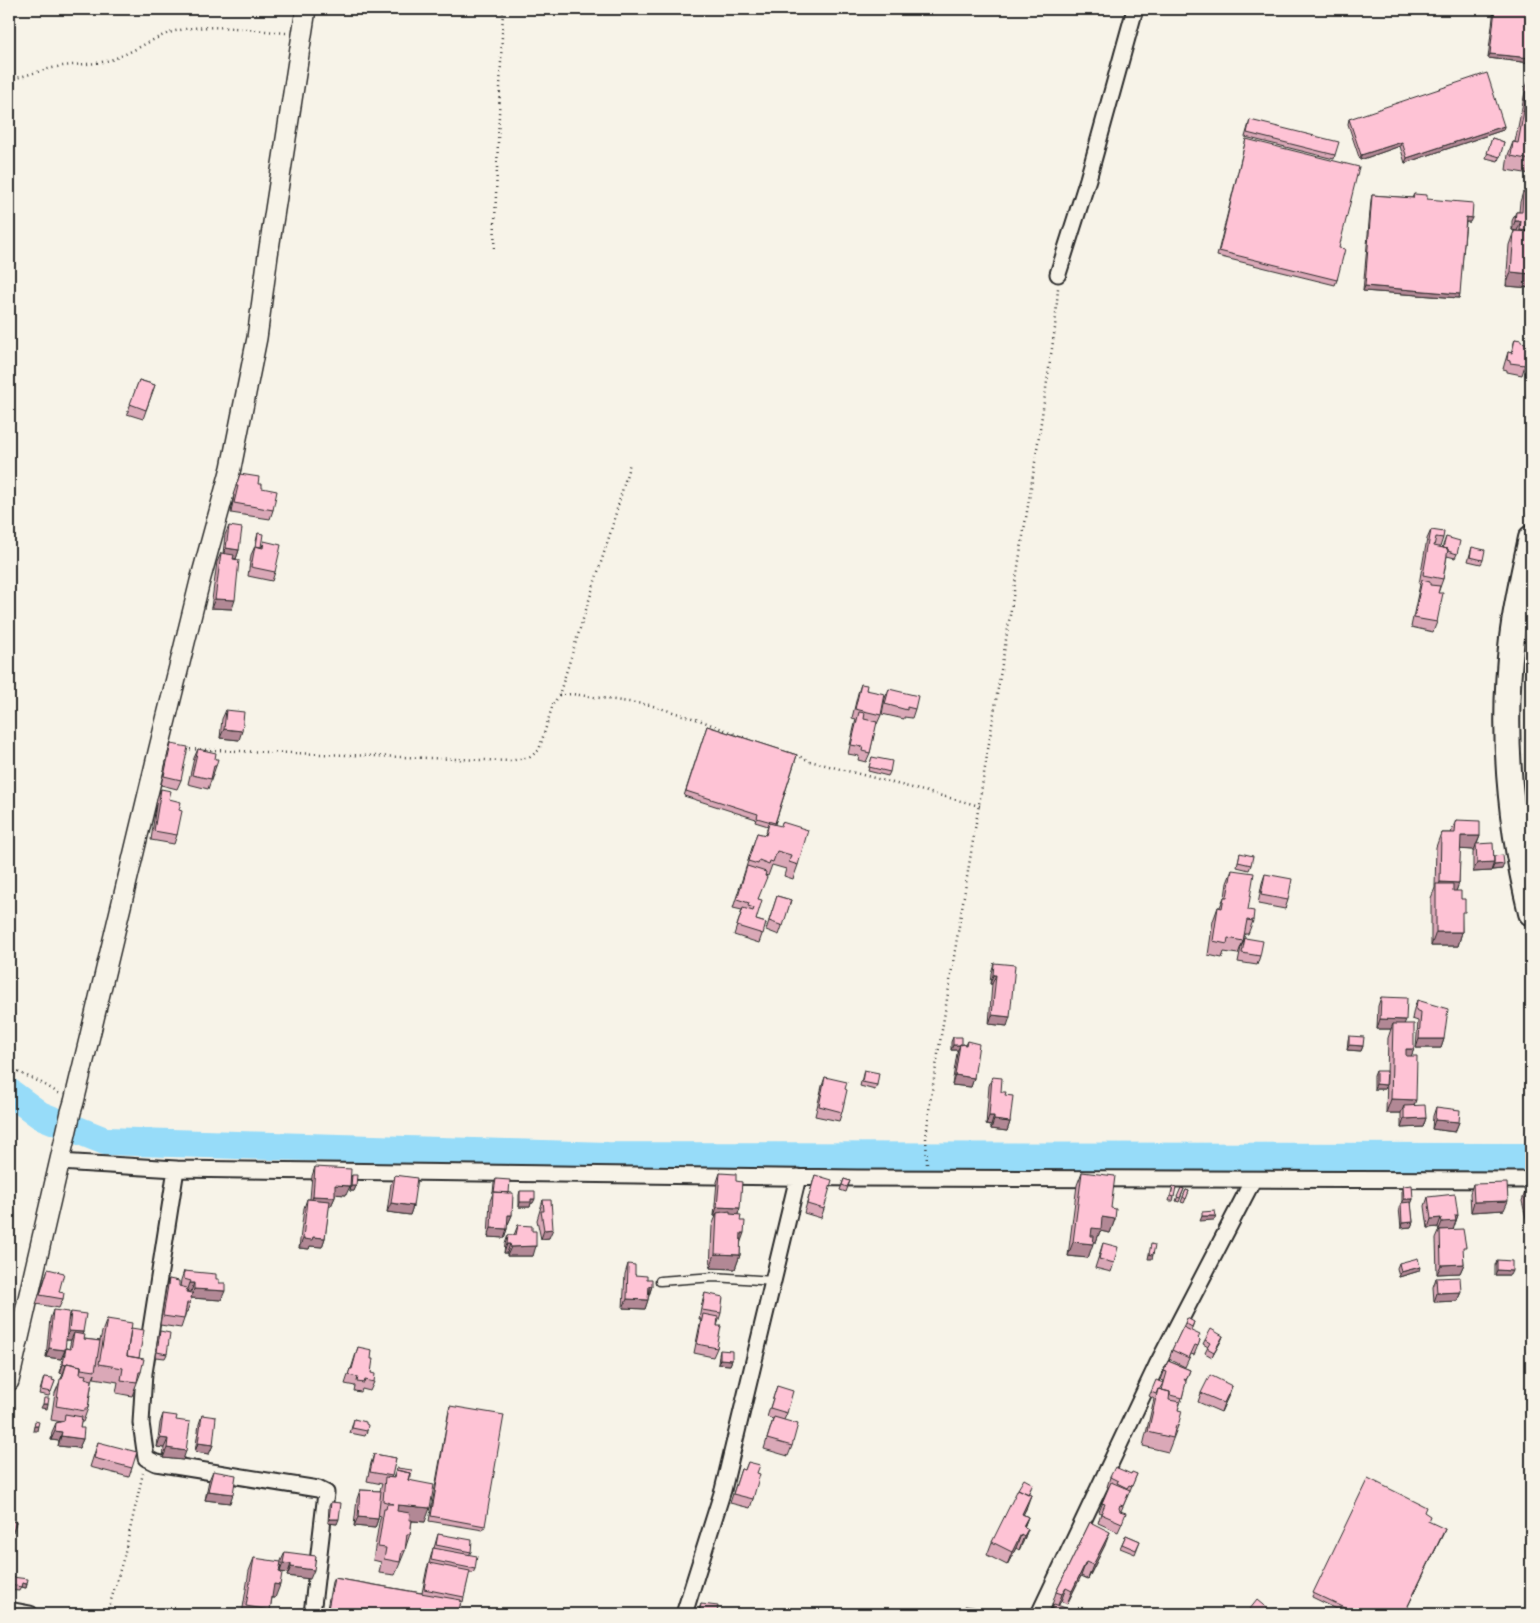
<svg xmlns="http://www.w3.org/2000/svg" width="1540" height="1623" font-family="'Comic Neue',sans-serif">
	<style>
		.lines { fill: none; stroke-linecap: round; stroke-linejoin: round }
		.river { stroke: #97dcf9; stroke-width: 28 }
		.service-casing { stroke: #2b2b2b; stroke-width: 11 }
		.minor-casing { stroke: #2b2b2b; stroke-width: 19 }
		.tertiary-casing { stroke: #2b2b2b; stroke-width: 22 }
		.primary-casing { stroke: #2b2b2b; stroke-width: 28 }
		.path { stroke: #2b2b2b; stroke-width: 2.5; stroke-dasharray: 1 4; stroke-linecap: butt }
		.service { stroke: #f7f3e8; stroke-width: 8 }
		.minor { stroke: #f7f3e8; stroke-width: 15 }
		.tertiary { stroke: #f7f3e8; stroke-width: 19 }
		.primary { stroke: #f7f3e8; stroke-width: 24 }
		.wall { fill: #daa8b7; stroke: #2b2b2b }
		.shaded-wall { fill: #b28895; stroke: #2b2b2b }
		.building { fill: #fec3d5; stroke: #2b2b2b }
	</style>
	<rect width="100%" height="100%" fill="#f7f3e8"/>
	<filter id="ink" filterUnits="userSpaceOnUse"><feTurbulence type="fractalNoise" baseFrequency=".02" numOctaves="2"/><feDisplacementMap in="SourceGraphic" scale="10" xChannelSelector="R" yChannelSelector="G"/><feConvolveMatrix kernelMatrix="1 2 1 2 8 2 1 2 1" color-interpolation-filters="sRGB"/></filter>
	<g filter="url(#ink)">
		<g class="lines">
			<path class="river" d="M 9,1092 L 40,1115 L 105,1141 L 608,1156 L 1531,1157"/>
			<g class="service-casing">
				<path id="service" d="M 660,1281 L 714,1277 L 773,1281"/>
			</g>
			<g class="minor-casing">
				<path id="minor" d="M 1058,274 L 1088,179 L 1135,9
					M 59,1162 L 176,1169 L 857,1178 L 1531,1180
					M 176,1169 L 144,1373 L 141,1423 L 146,1458 L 156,1463 L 318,1489 L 326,1493 L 312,1614
					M 9,1610 L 30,1614
					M 684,1614 L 723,1490 L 798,1177
					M 1039,1614 L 1157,1365 L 1253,1180"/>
			</g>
			<g class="tertiary-casing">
				<path id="tertiary" d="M 9,1381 L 71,1112 L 74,1102 L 159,748 L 200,581 L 231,468 L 257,338 L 268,255 L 306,9"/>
			</g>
			<g class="primary-casing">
				<path id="primary" d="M 1531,538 C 1524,571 1516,604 1512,638 C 1501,732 1509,822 1531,913"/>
			</g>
			<path class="path" d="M 9,80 C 25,76 41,70 57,67 C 72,64 87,65 102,62 C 127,57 148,40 172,32 C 206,22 251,30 286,33
				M 494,248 L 503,9
				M 559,695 L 572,694 L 650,705 L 699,720 L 748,739
				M 185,749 L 510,761 L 530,757 L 539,750 L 553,704 L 559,695 L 610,534 L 630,463
				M 796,755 L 810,761 L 980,806
				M 9,1068 L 40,1082 L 60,1094
				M 927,1164 L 926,1137 L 930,1103 L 1034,469 L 1055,328 L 1058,288
				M 107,1614 L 124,1556 L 143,1473"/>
			<use href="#service" class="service"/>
			<use href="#minor" class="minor"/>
			<use href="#tertiary" class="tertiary"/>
			<use href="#primary" class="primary"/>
		</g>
		<path class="wall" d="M 1494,9 L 1531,9 L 1531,63 L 1488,58 Z
			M 1530,77 L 1531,78 L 1531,174 L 1506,170 L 1508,155 L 1513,142 L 1515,142 L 1526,87 Z
			M 1349,119 L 1504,126 L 1503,130 L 1405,163 L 1400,146 L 1360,160 L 1348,124 Z
			M 1250,120 L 1335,155 L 1334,159 L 1245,137 Z
			M 1492,138 L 1504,142 L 1498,161 L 1486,158 Z
			M 1246,139 L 1339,248 L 1337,280 L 1335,285 L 1217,256 Z
			M 1523,192 L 1531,193 L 1531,288 L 1506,286 L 1509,245 L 1514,231 L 1517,232 L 1517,231 L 1512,230 L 1512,221 L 1516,212 L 1519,212 L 1520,202 Z
			M 1414,194 L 1427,199 L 1470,222 L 1466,222 L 1459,298 L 1363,291 L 1371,200 L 1372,195 L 1412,198 Z
			M 1515,339 L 1521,342 L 1525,365 L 1522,375 L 1507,372 L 1507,370 L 1503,369 L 1505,362 L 1508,352 L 1511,353 Z
			M 139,380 L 155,385 L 143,419 L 127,414 Z
			M 240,474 L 258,484 L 262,488 L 273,510 L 270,519 L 231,513 L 234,495 L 233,495 Z
			M 229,526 L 239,550 L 236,559 L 232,609 L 211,608 L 217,562 L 221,553 L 223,554 L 225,535 Z
			M 1431,530 L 1443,538 L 1440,547 L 1442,548 L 1446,537 L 1457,554 L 1455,558 L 1447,556 L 1443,579 L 1438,593 L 1437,622 L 1433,632 L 1411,627 L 1419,589 L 1420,585 L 1419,584 L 1427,539 Z
			M 258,533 L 261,547 L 262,547 L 264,541 L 275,572 L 272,581 L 248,576 L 251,555 L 255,546 Z
			M 1472,547 L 1483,560 L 1481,564 L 1468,561 Z
			M 861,684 L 881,715 L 877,724 L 876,724 L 870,753 L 866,762 L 858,760 L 859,756 L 848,754 L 856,719 L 852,718 L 858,693 Z
			M 889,689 L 915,709 L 912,718 L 904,717 L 904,719 L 882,714 L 885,698 Z
			M 226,710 L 239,740 L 220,738 L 222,719 Z
			M 707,726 L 797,755 L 775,824 L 798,865 L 793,879 L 784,876 L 786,869 L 772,865 L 768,876 L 765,875 L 758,899 L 756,920 L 766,923 L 759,943 L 734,935 L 742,910 L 733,908 L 757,833 L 765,835 L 768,826 L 755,822 L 756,819 L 684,796 Z
			M 171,744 L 181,780 L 177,789 L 161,785 L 168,753 Z
			M 198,749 L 215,759 L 216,766 L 208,789 L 188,784 L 194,758 Z
			M 872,757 L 890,772 L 888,776 L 868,771 Z
			M 161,789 L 169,799 L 179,810 L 177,835 L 174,844 L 151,840 L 157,798 Z
			M 1456,820 L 1480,836 L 1477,844 L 1494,856 L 1502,869 L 1492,870 L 1492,867 L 1491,871 L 1473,872 L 1473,853 L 1474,850 L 1460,849 L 1459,883 L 1456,891 L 1461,899 L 1462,932 L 1458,946 L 1431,946 L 1431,898 L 1435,888 L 1436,847 L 1441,833 L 1451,833 Z
			M 1240,853 L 1251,865 L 1249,870 L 1237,867 Z
			M 1232,870 L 1253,921 L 1248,934 L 1245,934 L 1243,941 L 1238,954 L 1224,952 L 1222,958 L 1208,955 L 1213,921 L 1218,907 L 1220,907 L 1224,897 L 1225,897 L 1227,883 Z
			M 1265,874 L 1288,900 L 1285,909 L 1258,904 L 1262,883 Z
			M 777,896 L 791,900 L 779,935 L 766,930 Z
			M 1245,938 L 1260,956 L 1257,965 L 1238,962 L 1241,947 Z
			M 994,963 L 1007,1026 L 989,1024 L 992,984 L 990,984 L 991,973 Z
			M 1381,997 L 1404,1024 L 1414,1049 L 1411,1056 L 1414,1105 L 1426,1118 L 1423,1127 L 1401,1128 L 1401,1113 L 1386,1113 L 1388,1038 L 1391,1029 L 1377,1029 L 1378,1006 Z
			M 1417,1000 L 1444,1039 L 1441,1048 L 1416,1048 L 1418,1021 L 1412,1019 L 1414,1009 Z
			M 1349,1036 L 1363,1046 L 1361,1051 L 1347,1050 L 1348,1040 Z
			M 953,1037 L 962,1045 L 965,1045 L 967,1041 L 974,1078 L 971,1087 L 952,1085 L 957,1053 L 958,1050 L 951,1050 L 951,1042 Z
			M 864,1070 L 877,1085 L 875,1090 L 860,1086 Z
			M 1376,1071 L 1386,1085 L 1385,1089 L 1374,1089 L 1374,1076 Z
			M 825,1077 L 845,1089 L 842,1112 L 839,1121 L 815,1116 L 822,1086 Z
			M 992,1077 L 1001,1092 L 1005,1095 L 1010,1122 L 1007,1131 L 991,1129 L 991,1126 L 986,1125 L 989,1086 Z
			M 1436,1107 L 1459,1122 L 1455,1132 L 1432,1129 L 1433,1116 Z
			M 315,1167 L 346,1195 L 335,1194 L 335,1197 L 331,1206 L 329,1206 L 325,1238 L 322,1247 L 310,1246 L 309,1249 L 299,1248 L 304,1208 L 307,1199 L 310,1199 L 312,1176 Z
			M 1082,1172 L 1111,1208 L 1115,1219 L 1110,1233 L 1100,1231 L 1096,1242 L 1093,1242 L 1088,1258 L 1068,1256 L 1077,1185 Z
			M 720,1173 L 736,1181 L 740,1244 L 740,1255 L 735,1269 L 710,1268 L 712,1226 L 716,1216 L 714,1216 L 717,1182 Z
			M 352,1175 L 356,1186 L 354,1191 L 350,1191 L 350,1179 Z
			M 395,1175 L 413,1206 L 410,1215 L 387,1212 L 391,1184 Z
			M 815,1175 L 824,1209 L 821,1218 L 804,1213 Z
			M 496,1179 L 509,1193 L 512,1215 L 508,1224 L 507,1224 L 507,1229 L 504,1238 L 488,1237 L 490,1201 L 493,1193 L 494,1183 Z
			M 844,1179 L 850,1181 L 846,1192 L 840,1190 Z
			M 1473,1184 L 1504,1210 L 1471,1212 L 1470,1193 Z
			M 1173,1186 L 1174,1197 L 1173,1201 L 1169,1201 Z
			M 1403,1186 L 1413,1199 L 1411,1204 L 1413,1222 L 1411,1227 L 1401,1228 L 1399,1208 L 1401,1203 L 1402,1203 L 1402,1190 Z
			M 1181,1188 L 1184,1189 L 1179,1202 L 1176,1201 Z
			M 1186,1190 L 1189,1191 L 1184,1203 L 1181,1202 Z
			M 1531,1190 L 1531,1221 L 1527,1222 L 1522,1201 L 1525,1192 Z
			M 520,1191 L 533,1203 L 531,1203 L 530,1207 L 519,1207 L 519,1195 Z
			M 1428,1197 L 1458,1215 L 1453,1229 L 1463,1254 L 1464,1264 L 1460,1273 L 1437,1274 L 1436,1239 L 1439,1232 L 1438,1227 L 1428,1228 L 1425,1206 Z
			M 543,1200 L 549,1238 L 541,1239 L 537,1220 Z
			M 518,1225 L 532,1231 L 533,1256 L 507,1256 L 507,1253 L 504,1253 L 505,1244 L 508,1235 L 514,1235 Z
			M 1103,1243 L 1114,1263 L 1111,1272 L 1095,1268 Z
			M 1497,1260 L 1510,1275 L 1495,1275 L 1495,1265 Z
			M 1399,1263 L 1419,1271 L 1399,1277 L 1397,1268 Z
			M 628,1264 L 635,1275 L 647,1279 L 652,1286 L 645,1309 L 623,1308 L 625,1274 Z
			M 48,1269 L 63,1299 L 59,1308 L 36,1304 Z
			M 184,1271 L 216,1279 L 219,1283 L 221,1300 L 191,1298 L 190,1303 L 187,1312 L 186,1312 L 184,1319 L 181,1328 L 160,1325 L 166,1288 L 169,1279 L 179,1286 L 180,1287 L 181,1280 Z
			M 1436,1278 L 1461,1292 L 1457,1301 L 1434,1302 L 1433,1287 Z
			M 705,1293 L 721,1313 L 717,1326 L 717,1348 L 713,1357 L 694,1353 L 701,1319 L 699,1319 L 702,1303 Z
			M 53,1310 L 68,1321 L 71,1312 L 83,1332 L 83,1335 L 84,1339 L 100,1341 L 102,1332 L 107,1319 L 131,1328 L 139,1358 L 141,1372 L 132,1396 L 116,1393 L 118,1382 L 94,1378 L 95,1374 L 92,1381 L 88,1408 L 83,1422 L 81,1422 L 80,1428 L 83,1439 L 79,1448 L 58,1446 L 59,1441 L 51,1440 L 52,1432 L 56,1423 L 62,1422 L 51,1420 L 55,1393 L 63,1374 L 60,1373 L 63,1357 L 66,1348 L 69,1349 L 71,1340 L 66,1340 L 61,1359 L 46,1357 L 50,1319 Z
			M 1194,1322 L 1191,1331 L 1198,1339 L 1200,1340 L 1194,1355 L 1191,1354 L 1185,1367 L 1169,1359 L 1172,1350 L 1185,1323 Z
			M 160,1331 L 167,1354 L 165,1358 L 155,1357 L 158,1336 Z
			M 1223,1336 L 1221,1341 L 1212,1357 L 1205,1353 L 1208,1347 L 1203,1344 L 1205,1340 Z
			M 358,1347 L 371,1359 L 371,1373 L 374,1382 L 370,1391 L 362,1389 L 361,1392 L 354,1391 L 355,1386 L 345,1384 L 350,1369 L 351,1369 Z
			M 720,1350 L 732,1360 L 730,1365 L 718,1364 L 719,1355 Z
			M 1168,1361 L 1190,1370 L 1186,1381 L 1182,1398 L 1178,1410 L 1178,1426 L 1168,1452 L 1143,1446 L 1154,1399 L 1149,1396 L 1151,1392 L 1161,1390 L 1164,1381 L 1161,1380 Z
			M 44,1377 L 55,1381 L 49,1396 L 39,1394 Z
			M 777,1386 L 787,1413 L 784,1420 L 792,1446 L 788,1456 L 764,1449 L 773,1419 L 767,1417 Z
			M 1232,1386 L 1221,1412 L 1198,1402 L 1201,1393 Z
			M 450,1406 L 485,1526 L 483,1530 L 429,1521 L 449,1410 Z
			M 163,1414 L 176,1420 L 183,1460 L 163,1458 L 164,1448 L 157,1447 L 160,1423 Z
			M 202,1415 L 213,1445 L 209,1454 L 195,1452 L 199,1424 Z
			M 354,1419 L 366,1424 L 367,1431 L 365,1436 L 350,1433 Z
			M 98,1442 L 132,1468 L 129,1477 L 90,1467 Z
			M 374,1454 L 396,1458 L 391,1478 L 393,1478 L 397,1468 L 410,1481 L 425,1522 L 412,1521 L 410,1534 L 406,1546 L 405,1551 L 395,1575 L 379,1573 L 381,1562 L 373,1560 L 379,1523 L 381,1516 L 378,1515 L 378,1519 L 375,1528 L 354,1526 L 357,1499 L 360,1490 L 380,1491 L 382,1484 L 367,1481 L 371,1463 Z
			M 748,1462 L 757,1473 L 753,1499 L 750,1508 L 730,1503 L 741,1469 L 745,1470 Z
			M 213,1471 L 230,1503 L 205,1500 L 209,1480 Z
			M 1131,1474 L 1137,1474 L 1121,1511 L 1122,1523 L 1118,1532 L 1098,1523 L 1101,1513 L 1099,1512 L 1109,1487 L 1107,1487 L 1110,1477 Z
			M 1031,1488 L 1028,1494 L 1026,1509 L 1023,1514 L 1028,1517 L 1024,1527 L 1028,1529 L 1023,1542 L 1019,1550 L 1016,1548 L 1007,1565 L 987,1555 L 992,1542 Z
			M 331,1502 L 337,1524 L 328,1523 L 329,1506 Z
			M 1424,1513 L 1428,1521 L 1443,1534 L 1404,1614 L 1347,1614 L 1312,1597 L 1313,1593 Z
			M 9,1520 L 16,1522 L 11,1536 L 9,1535 Z
			M 1090,1522 L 1105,1545 L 1088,1579 L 1081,1576 L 1067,1604 L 1061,1601 L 1058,1606 L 1053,1606 L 1052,1605 L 1056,1592 Z
			M 438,1534 L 471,1552 L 469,1555 L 475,1569 L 473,1573 L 469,1573 L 464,1597 L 463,1602 L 461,1601 L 459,1611 L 470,1614 L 326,1614 L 332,1582 L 334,1578 L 422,1593 L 427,1568 L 429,1563 L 432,1552 L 433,1548 L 434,1548 Z
			M 1126,1535 L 1140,1541 L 1135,1554 L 1120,1548 Z
			M 285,1552 L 310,1579 L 287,1576 L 288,1573 L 280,1572 L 281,1561 Z
			M 254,1558 L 279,1572 L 275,1598 L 272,1598 L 270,1610 L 268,1614 L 242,1614 L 249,1571 Z
			M 12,1577 L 27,1584 L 26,1588 L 21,1587 L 19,1591 L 9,1590 L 11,1581 Z
			M 701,1604 L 717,1614 L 697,1614 Z"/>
		<path class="shaded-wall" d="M 1490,54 L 1531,58 L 1531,63 L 1488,58 Z
			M 1504,126 L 1503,130 L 1405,163 L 1407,158 Z
			M 1402,142 L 1400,146 L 1360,160 L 1361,155 Z
			M 1466,217 L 1472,218 L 1470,222 L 1465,222 Z
			M 1515,221 L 1521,221 L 1517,231 L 1512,230 Z
			M 1520,230 L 1531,231 L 1531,240 L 1517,239 Z
			M 1511,272 L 1531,274 L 1531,288 L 1506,286 Z
			M 1365,286 L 1460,294 L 1459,298 L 1363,291 Z
			M 226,548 L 239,550 L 236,559 L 222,557 Z
			M 215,599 L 235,600 L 232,609 L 211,608 Z
			M 224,729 L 242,731 L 239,740 L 220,738 Z
			M 1461,836 L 1480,836 L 1474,850 L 1456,849 Z
			M 1494,862 L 1491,871 L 1473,872 L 1477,863 Z
			M 1504,864 L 1502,869 L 1492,870 L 1494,865 Z
			M 1440,882 L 1459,883 L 1454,897 L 1436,892 Z
			M 1436,932 L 1462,932 L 1458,946 L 1431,946 Z
			M 993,975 L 996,975 L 992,984 L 990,984 Z
			M 992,1015 L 1010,1017 L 1007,1026 L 989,1024 Z
			M 1380,1019 L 1406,1020 L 1402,1029 L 1393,1024 L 1391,1029 L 1377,1029 Z
			M 1419,1039 L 1444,1039 L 1441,1048 L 1416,1048 Z
			M 953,1045 L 960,1045 L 958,1050 L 951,1050 Z
			M 1349,1045 L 1363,1046 L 1361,1051 L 1347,1050 Z
			M 1406,1049 L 1414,1049 L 1409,1062 L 1401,1062 Z
			M 955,1075 L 974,1078 L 971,1087 L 952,1085 Z
			M 1376,1084 L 1386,1085 L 1385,1089 L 1374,1089 Z
			M 1391,1099 L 1416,1100 L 1411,1114 L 1404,1106 L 1401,1113 L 1386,1113 Z
			M 989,1116 L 994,1116 L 991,1126 L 986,1125 Z
			M 1426,1118 L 1423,1127 L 1401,1128 L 1404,1119 Z
			M 994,1120 L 1010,1122 L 1007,1131 L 991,1129 Z
			M 1435,1120 L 1459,1122 L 1455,1132 L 1432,1129 Z
			M 335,1185 L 350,1186 L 346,1195 L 332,1194 Z
			M 351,1186 L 356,1186 L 354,1191 L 350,1191 Z
			M 313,1196 L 335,1197 L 331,1206 L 310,1205 Z
			M 531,1199 L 535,1199 L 533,1203 L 531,1203 L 530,1207 L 519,1207 L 520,1202 Z
			M 1404,1199 L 1413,1199 L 1411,1204 L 1402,1204 Z
			M 1508,1201 L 1504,1210 L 1471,1212 L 1474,1202 Z
			M 391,1203 L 413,1206 L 410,1215 L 387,1212 Z
			M 717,1207 L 740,1208 L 737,1217 L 717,1213 L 716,1216 L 714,1216 Z
			M 1530,1213 L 1531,1213 L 1531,1221 L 1527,1222 Z
			M 508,1215 L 512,1215 L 508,1224 L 504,1224 Z
			M 1455,1215 L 1458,1215 L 1453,1230 L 1440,1230 L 1438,1232 L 1442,1222 Z
			M 1202,1216 L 1216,1216 L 1214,1220 L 1200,1221 Z
			M 1102,1217 L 1115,1219 L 1110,1233 L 1100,1231 L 1096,1242 L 1087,1241 L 1092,1228 Z
			M 1441,1218 L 1438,1227 L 1428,1228 L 1431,1219 Z
			M 1413,1222 L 1411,1227 L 1401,1228 L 1402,1223 Z
			M 491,1228 L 507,1229 L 504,1238 L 488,1237 Z
			M 553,1229 L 549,1238 L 541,1239 L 544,1230 Z
			M 741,1233 L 744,1233 L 739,1247 Z
			M 313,1237 L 325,1238 L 322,1247 L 310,1246 L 309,1249 L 299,1248 L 303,1239 Z
			M 1073,1242 L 1093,1244 L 1088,1258 L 1068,1256 Z
			M 507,1244 L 510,1244 L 507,1253 L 504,1253 Z
			M 536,1246 L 533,1256 L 507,1256 L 511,1247 Z
			M 715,1254 L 740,1255 L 735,1269 L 710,1268 Z
			M 1149,1254 L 1153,1255 L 1152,1259 L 1148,1259 Z
			M 1464,1264 L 1460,1273 L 1437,1274 L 1441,1265 Z
			M 1420,1267 L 1419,1271 L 1399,1277 L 1401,1272 Z
			M 1497,1270 L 1512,1271 L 1510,1275 L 1495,1275 Z
			M 190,1283 L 194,1283 L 191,1292 L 187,1292 Z
			M 649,1286 L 652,1286 L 649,1295 Z
			M 194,1289 L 225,1291 L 221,1300 L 191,1298 Z
			M 1461,1292 L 1457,1301 L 1434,1302 L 1437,1293 Z
			M 627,1299 L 648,1300 L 645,1309 L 623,1308 Z
			M 69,1331 L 83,1332 L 80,1342 L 74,1333 L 71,1340 L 65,1340 Z
			M 1223,1336 L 1221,1341 L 1212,1357 L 1214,1352 Z
			M 49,1348 L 65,1350 L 61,1359 L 46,1357 Z
			M 720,1359 L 732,1360 L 730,1365 L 718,1364 Z
			M 63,1364 L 66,1365 L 63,1374 L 60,1373 Z
			M 1232,1386 L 1229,1395 L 1221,1412 L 1224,1403 Z
			M 43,1404 L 48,1404 L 47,1409 L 41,1408 Z
			M 34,1426 L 38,1426 L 37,1431 L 33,1431 Z
			M 55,1431 L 62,1432 L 59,1441 L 51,1440 Z
			M 61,1436 L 83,1439 L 79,1448 L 58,1446 Z
			M 160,1438 L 168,1439 L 164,1448 L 157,1447 Z
			M 198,1443 L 213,1445 L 209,1454 L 195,1452 Z
			M 167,1448 L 186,1451 L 183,1460 L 163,1458 Z
			M 208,1491 L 233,1494 L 230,1503 L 205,1500 Z
			M 1031,1495 L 1026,1509 L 1017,1527 L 1022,1514 Z
			M 398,1505 L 430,1508 L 425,1522 L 393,1519 Z
			M 358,1517 L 378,1519 L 375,1528 L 354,1526 Z
			M 1028,1517 L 1016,1548 L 1007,1565 L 1012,1552 Z
			M 329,1519 L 339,1519 L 337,1524 L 328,1523 Z
			M 1028,1529 L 1023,1542 L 1019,1550 L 1024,1536 Z
			M 1445,1529 L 1443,1534 L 1404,1614 Z
			M 1110,1532 L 1105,1545 L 1088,1579 L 1093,1565 Z
			M 1086,1562 L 1081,1576 L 1067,1604 L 1072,1591 Z
			M 283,1563 L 291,1564 L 288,1573 L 280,1572 Z
			M 291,1567 L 314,1570 L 310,1579 L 287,1576 Z
			M 22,1583 L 27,1584 L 26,1588 L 21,1587 Z
			M 274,1584 L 280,1585 L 275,1598 L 269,1597 Z
			M 1066,1588 L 1061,1601 L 1057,1608 L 1062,1594 Z"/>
		<path class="building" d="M 1495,9 L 1531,9 L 1531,58 L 1490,54 Z
			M 1487,73 L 1504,126 L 1407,158 L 1402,142 L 1361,155 L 1349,119 Z
			M 1530,77 L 1531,78 L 1531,112 L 1524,111 L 1523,112 Z
			M 1524,111 L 1531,112 L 1531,160 L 1511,156 L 1513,142 L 1518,143 Z
			M 1250,120 L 1339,142 L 1335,155 L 1247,133 Z
			M 1492,138 L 1504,142 L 1500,157 L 1487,153 Z
			M 1246,139 L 1359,167 L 1339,248 L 1345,249 L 1337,280 L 1219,251 Z
			M 1523,192 L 1531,193 L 1531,231 L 1520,230 L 1521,221 L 1515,221 L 1516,212 L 1522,212 Z
			M 1414,194 L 1427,195 L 1427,199 L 1473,203 L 1472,218 L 1466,217 L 1460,294 L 1365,286 L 1372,195 L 1413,198 Z
			M 1514,231 L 1531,232 L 1531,274 L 1511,272 Z
			M 1515,339 L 1521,340 L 1521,342 L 1529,344 L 1525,365 L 1510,363 L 1510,361 L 1507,360 L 1508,352 L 1512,353 Z
			M 139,380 L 155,385 L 146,410 L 130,404 Z
			M 240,474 L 259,477 L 258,484 L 262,484 L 262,488 L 277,491 L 273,510 L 234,503 L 238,486 L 236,486 Z
			M 229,526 L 242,528 L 239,550 L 226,548 Z
			M 1431,530 L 1444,532 L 1443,538 L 1436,537 L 1434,546 L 1448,549 L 1443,579 L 1423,575 Z
			M 258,533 L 263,534 L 261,547 L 256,546 Z
			M 1446,537 L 1460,541 L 1457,554 L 1448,551 L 1448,549 L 1443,548 Z
			M 264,541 L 281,545 L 275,572 L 251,567 L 255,546 L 263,548 Z
			M 1472,547 L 1485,550 L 1483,560 L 1470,557 Z
			M 221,553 L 234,555 L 233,559 L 239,560 L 235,600 L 215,599 Z
			M 1422,580 L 1430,582 L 1430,585 L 1440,586 L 1438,593 L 1443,593 L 1437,622 L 1414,618 Z
			M 861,684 L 867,685 L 866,690 L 885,694 L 881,715 L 855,709 Z
			M 889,689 L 918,696 L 915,709 L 907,707 L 907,710 L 885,704 Z
			M 226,710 L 244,712 L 242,731 L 224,729 Z
			M 859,712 L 865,713 L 864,719 L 877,722 L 870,753 L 862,751 L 863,747 L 851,745 Z
			M 707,726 L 797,755 L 775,823 L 757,818 L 758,814 L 686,791 Z
			M 171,744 L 188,747 L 181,780 L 164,776 Z
			M 198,749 L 216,753 L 215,759 L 218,759 L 216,766 L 214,766 L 211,779 L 192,775 Z
			M 872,757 L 892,761 L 890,772 L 869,767 Z
			M 161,789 L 171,791 L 169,799 L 181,802 L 179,810 L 182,811 L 177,835 L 154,831 Z
			M 1456,820 L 1480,821 L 1480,836 L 1461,836 L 1459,883 L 1440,882 L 1441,833 L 1455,833 Z
			M 782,822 L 808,830 L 798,865 L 789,862 L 791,855 L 777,851 L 773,862 L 770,861 L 769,864 L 759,860 L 758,864 L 748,861 L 757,833 L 766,835 L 769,823 L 781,826 Z
			M 1493,843 L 1494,862 L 1477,863 L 1476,844 Z
			M 1240,853 L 1253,856 L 1251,865 L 1238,862 Z
			M 1503,855 L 1504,864 L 1494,865 L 1494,856 Z
			M 747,866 L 766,872 L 765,876 L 767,877 L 758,899 L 762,900 L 756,920 L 766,923 L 763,934 L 737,926 L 743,908 L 753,911 L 754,908 L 748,906 L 749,903 L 737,899 Z
			M 1232,870 L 1254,873 L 1248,910 L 1254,911 L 1253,921 L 1247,920 L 1243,941 L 1228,938 L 1227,944 L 1213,941 L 1218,907 L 1222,908 L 1224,897 L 1227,897 Z
			M 1265,874 L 1292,879 L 1288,900 L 1261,895 Z
			M 1436,884 L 1453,884 L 1453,891 L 1461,891 L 1461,899 L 1465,899 L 1465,912 L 1462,912 L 1462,932 L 1436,932 Z
			M 777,896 L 791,900 L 783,926 L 769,921 Z
			M 1245,938 L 1263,941 L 1260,956 L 1242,953 Z
			M 994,963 L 1015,965 L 1010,1017 L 992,1015 L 996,975 L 993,975 Z
			M 1381,997 L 1407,998 L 1406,1020 L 1380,1019 Z
			M 1417,1000 L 1448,1009 L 1444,1039 L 1419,1039 L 1421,1012 L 1416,1010 Z
			M 1393,1024 L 1414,1024 L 1414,1049 L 1406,1049 L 1406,1056 L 1417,1056 L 1416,1100 L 1391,1099 Z
			M 1349,1036 L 1364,1037 L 1363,1046 L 1349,1045 Z
			M 953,1037 L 962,1037 L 962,1045 L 960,1044 L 960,1045 L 953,1045 Z
			M 967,1041 L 979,1044 L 974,1078 L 955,1075 L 960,1044 L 966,1045 Z
			M 864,1070 L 879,1073 L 877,1085 L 862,1082 Z
			M 1376,1071 L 1387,1071 L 1386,1085 L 1376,1084 Z
			M 825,1077 L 847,1082 L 845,1089 L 847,1090 L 842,1112 L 819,1106 Z
			M 992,1077 L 1002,1078 L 1001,1092 L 1006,1092 L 1005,1095 L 1013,1096 L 1010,1122 L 994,1120 L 994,1116 L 989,1116 Z
			M 1425,1105 L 1426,1118 L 1404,1119 L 1404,1106 Z
			M 1436,1107 L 1460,1110 L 1459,1122 L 1435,1120 Z
			M 315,1167 L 351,1169 L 350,1186 L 335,1185 L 335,1197 L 313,1196 Z
			M 1082,1172 L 1115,1176 L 1111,1208 L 1116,1209 L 1115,1219 L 1102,1217 L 1101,1229 L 1092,1228 L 1091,1236 L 1094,1236 L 1093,1244 L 1073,1242 Z
			M 720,1173 L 736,1174 L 736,1181 L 742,1182 L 740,1208 L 717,1207 Z
			M 352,1175 L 357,1175 L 356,1186 L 351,1186 Z
			M 395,1175 L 417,1178 L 413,1206 L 391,1203 Z
			M 815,1175 L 832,1180 L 824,1209 L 807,1204 Z
			M 496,1179 L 510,1180 L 509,1193 L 494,1192 Z
			M 844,1179 L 850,1181 L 847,1187 L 842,1185 Z
			M 1507,1183 L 1508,1201 L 1474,1202 L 1473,1184 Z
			M 1412,1185 L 1413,1199 L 1404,1199 L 1403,1186 Z
			M 1173,1186 L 1176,1187 L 1174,1197 L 1171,1196 Z
			M 1181,1188 L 1184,1189 L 1180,1198 L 1177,1197 Z
			M 1186,1190 L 1189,1191 L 1186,1199 L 1183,1197 Z
			M 1531,1190 L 1531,1213 L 1530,1213 L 1525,1192 Z
			M 520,1191 L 535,1191 L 535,1199 L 531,1199 L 531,1202 L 520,1202 Z
			M 493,1192 L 513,1193 L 512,1215 L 508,1215 L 507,1229 L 491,1228 Z
			M 1455,1194 L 1458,1215 L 1455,1215 L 1456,1221 L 1442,1222 L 1441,1218 L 1431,1219 L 1428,1197 Z
			M 307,1199 L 330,1201 L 325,1238 L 313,1237 L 312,1240 L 303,1239 Z
			M 543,1200 L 551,1200 L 553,1229 L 544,1230 L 541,1211 L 544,1211 Z
			M 1411,1202 L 1413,1222 L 1402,1223 L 1401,1203 Z
			M 730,1211 L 730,1214 L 741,1215 L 740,1221 L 745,1221 L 744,1233 L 741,1233 L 740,1255 L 715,1254 L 717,1213 Z
			M 1215,1211 L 1216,1216 L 1202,1216 L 1202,1212 Z
			M 518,1225 L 532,1226 L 532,1231 L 536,1231 L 536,1246 L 511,1247 L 510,1244 L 507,1244 L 508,1235 L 516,1235 Z
			M 1463,1229 L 1466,1247 L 1463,1247 L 1464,1264 L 1441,1265 L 1440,1230 Z
			M 1103,1243 L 1118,1247 L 1114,1263 L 1099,1259 Z
			M 1151,1244 L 1155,1245 L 1153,1255 L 1149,1254 Z
			M 1418,1258 L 1420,1267 L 1401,1272 L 1399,1263 Z
			M 1497,1260 L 1512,1261 L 1512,1271 L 1497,1270 Z
			M 628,1264 L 635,1265 L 635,1275 L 647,1276 L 647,1279 L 652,1279 L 652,1286 L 649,1286 L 648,1300 L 627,1299 Z
			M 48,1269 L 64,1273 L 59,1292 L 64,1293 L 63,1299 L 40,1295 Z
			M 184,1271 L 216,1274 L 216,1279 L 219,1279 L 219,1283 L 225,1283 L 225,1291 L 194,1289 L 194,1283 L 190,1283 L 191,1281 L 184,1279 Z
			M 1460,1277 L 1461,1292 L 1437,1293 L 1436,1278 Z
			M 169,1279 L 179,1281 L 179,1286 L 187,1288 L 186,1292 L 192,1293 L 190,1303 L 187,1303 L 184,1319 L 163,1316 Z
			M 705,1293 L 723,1297 L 721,1313 L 702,1310 Z
			M 53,1310 L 69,1312 L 65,1350 L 49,1348 Z
			M 71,1312 L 86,1314 L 83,1332 L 69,1331 Z
			M 703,1314 L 718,1317 L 717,1326 L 721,1326 L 717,1348 L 697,1344 Z
			M 1187,1318 L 1194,1322 L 1192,1327 L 1185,1323 Z
			M 107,1319 L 132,1323 L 127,1356 L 144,1359 L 141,1372 L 139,1372 L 137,1382 L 121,1380 L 123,1368 L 99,1364 Z
			M 1183,1327 L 1200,1335 L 1198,1338 L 1200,1340 L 1198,1346 L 1195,1345 L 1189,1358 L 1172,1350 Z
			M 131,1328 L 144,1330 L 139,1358 L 127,1356 Z
			M 1211,1329 L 1223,1336 L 1214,1352 L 1207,1348 L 1210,1343 L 1205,1340 Z
			M 160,1331 L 170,1333 L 167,1354 L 157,1352 Z
			M 74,1333 L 85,1335 L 84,1339 L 100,1341 L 95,1371 L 81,1369 L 81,1366 L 67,1363 L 66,1365 L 63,1364 L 66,1348 L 71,1349 Z
			M 358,1347 L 372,1350 L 371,1359 L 373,1359 L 371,1373 L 375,1374 L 374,1382 L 365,1380 L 364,1383 L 357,1382 L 358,1377 L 348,1375 L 350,1369 L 352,1369 Z
			M 720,1350 L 732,1351 L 732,1360 L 720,1359 Z
			M 1168,1361 L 1190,1370 L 1186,1380 L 1184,1379 L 1186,1382 L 1182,1398 L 1170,1395 L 1170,1392 L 1162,1390 L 1167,1372 L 1164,1371 Z
			M 67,1363 L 81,1366 L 80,1374 L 86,1375 L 85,1378 L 92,1380 L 88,1408 L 85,1408 L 85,1411 L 56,1406 L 60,1379 L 62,1379 Z
			M 1210,1375 L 1232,1386 L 1224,1403 L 1201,1393 Z
			M 44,1377 L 53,1378 L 52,1380 L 55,1381 L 51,1392 L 41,1390 Z
			M 1156,1380 L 1163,1383 L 1159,1390 L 1158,1389 L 1156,1394 L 1151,1392 Z
			M 777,1386 L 793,1391 L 787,1413 L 770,1408 Z
			M 1158,1389 L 1170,1392 L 1169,1400 L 1180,1402 L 1178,1410 L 1182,1411 L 1178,1426 L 1176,1425 L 1173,1438 L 1148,1432 Z
			M 44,1398 L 49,1398 L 48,1404 L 43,1404 Z
			M 450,1406 L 504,1415 L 485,1526 L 431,1516 Z
			M 65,1414 L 82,1417 L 80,1428 L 84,1428 L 83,1439 L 61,1436 L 62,1432 L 55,1431 L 56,1423 L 64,1421 Z
			M 163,1414 L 177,1416 L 176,1420 L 190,1422 L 186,1451 L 167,1448 L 168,1439 L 160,1438 Z
			M 202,1415 L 216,1417 L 213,1445 L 198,1443 Z
			M 774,1417 L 798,1424 L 792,1446 L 767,1439 Z
			M 354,1419 L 366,1422 L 366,1424 L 368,1425 L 367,1431 L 352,1428 Z
			M 35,1421 L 39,1422 L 38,1426 L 34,1426 Z
			M 98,1442 L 137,1452 L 132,1468 L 94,1458 Z
			M 374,1454 L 396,1458 L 392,1476 L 370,1472 Z
			M 748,1462 L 760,1465 L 757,1473 L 760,1474 L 753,1499 L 733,1494 L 741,1469 L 745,1470 Z
			M 1115,1467 L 1131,1474 L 1132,1472 L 1137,1474 L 1132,1486 L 1129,1485 L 1127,1488 L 1117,1483 L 1118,1481 L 1110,1477 Z
			M 397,1468 L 412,1470 L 410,1481 L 408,1480 L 410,1473 L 396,1470 Z
			M 396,1470 L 410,1473 L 408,1480 L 434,1485 L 430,1508 L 398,1505 L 397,1511 L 410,1513 L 409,1520 L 412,1520 L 410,1534 L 407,1534 L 405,1551 L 402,1551 L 400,1562 L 384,1559 L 386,1548 L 378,1547 L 384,1509 L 386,1509 L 387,1504 L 393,1504 L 383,1501 L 385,1477 L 394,1478 Z
			M 213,1471 L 236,1475 L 233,1494 L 208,1491 Z
			M 1368,1478 L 1426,1507 L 1424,1512 L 1430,1516 L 1428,1521 L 1445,1529 L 1404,1614 L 1358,1614 L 1313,1593 Z
			M 1024,1479 L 1033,1484 L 1028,1494 L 1018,1489 Z
			M 1111,1482 L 1130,1490 L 1123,1506 L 1120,1505 L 1119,1508 L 1120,1511 L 1126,1513 L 1122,1523 L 1101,1514 L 1105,1504 L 1102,1503 Z
			M 1018,1489 L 1031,1495 L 1022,1514 L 1028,1517 L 1023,1526 L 1028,1529 L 1024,1536 L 1021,1534 L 1012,1552 L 992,1542 Z
			M 360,1490 L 381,1491 L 378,1519 L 358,1517 Z
			M 331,1502 L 341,1503 L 339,1519 L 329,1519 Z
			M 9,1520 L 16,1522 L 13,1532 L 9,1530 Z
			M 1090,1522 L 1110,1532 L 1093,1565 L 1086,1562 L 1072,1591 L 1066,1588 L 1062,1594 L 1056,1592 Z
			M 438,1534 L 472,1540 L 471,1552 L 436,1545 Z
			M 1126,1535 L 1140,1541 L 1136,1550 L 1122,1544 Z
			M 9,1548 L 11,1548 L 11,1573 L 9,1573 Z
			M 433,1548 L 477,1556 L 475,1569 L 431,1560 Z
			M 285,1552 L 316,1556 L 314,1570 L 291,1567 L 291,1564 L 283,1563 Z
			M 254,1558 L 281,1562 L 279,1572 L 282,1573 L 280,1585 L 274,1584 L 270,1610 L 246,1606 Z
			M 429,1563 L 470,1571 L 464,1597 L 424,1589 Z
			M 12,1577 L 28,1579 L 27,1584 L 22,1583 L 21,1587 L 11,1585 Z
			M 334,1578 L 461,1600 L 459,1611 L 471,1613 L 470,1614 L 327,1614 Z
			M 1257,1600 L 1269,1610 L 1266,1614 L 1246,1614 Z
			M 701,1604 L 718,1606 L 717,1614 L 699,1614 Z
			M 1054,1604 L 1074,1611 L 1073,1614 L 1050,1614 Z
			M 965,1606 L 986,1609 L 985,1614 L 964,1614 Z
			M 576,1611 L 597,1613 L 597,1614 L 576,1614 Z"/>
	</g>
	<rect width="1540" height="1623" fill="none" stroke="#f7f3e8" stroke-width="30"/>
	<rect x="15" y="15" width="1510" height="1593" fill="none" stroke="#2b2b2b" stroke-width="2" filter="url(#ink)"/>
</svg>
